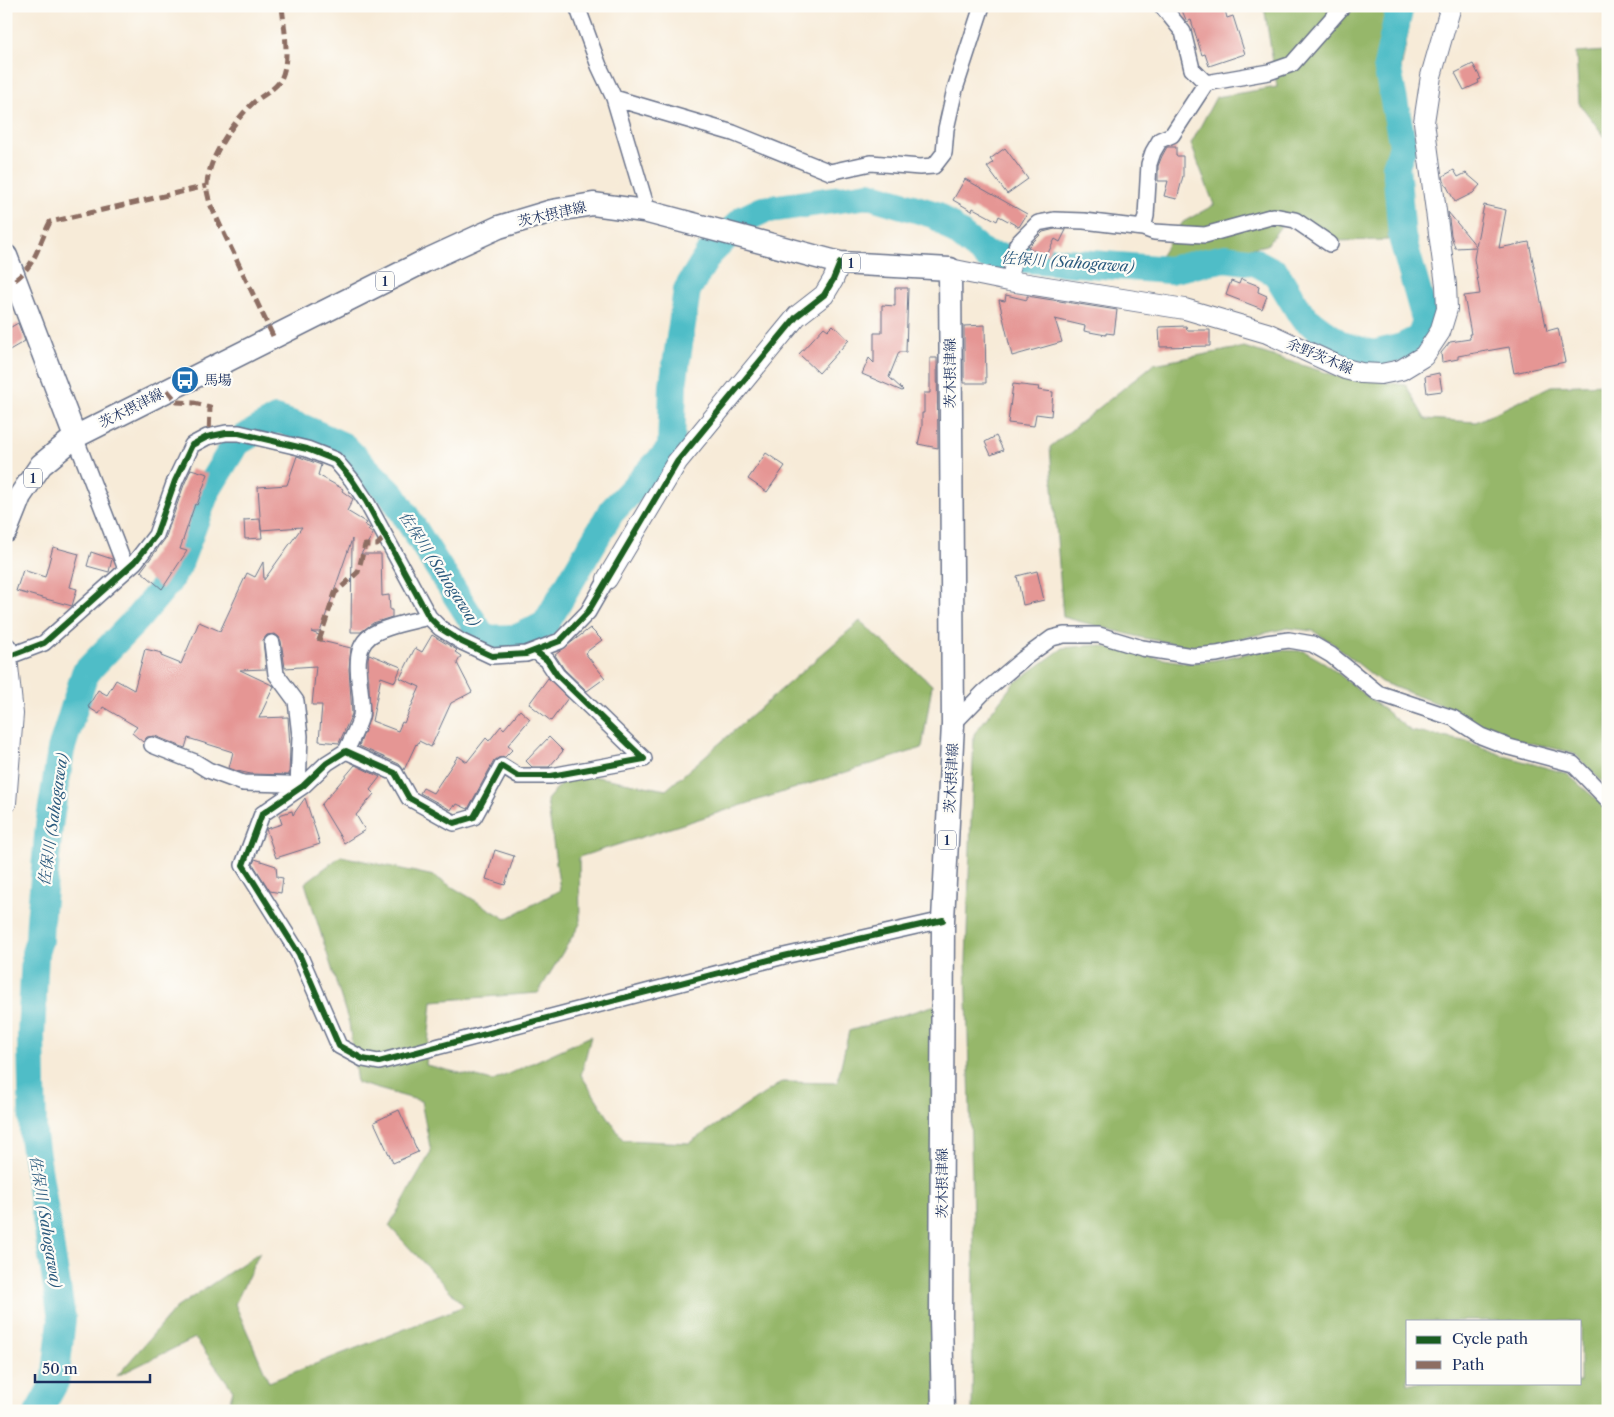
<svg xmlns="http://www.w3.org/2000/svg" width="1614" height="1417" font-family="'Libre Caslon Text','Noto Serif JP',serif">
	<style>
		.forest { fill: #96b76a; stroke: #587364; fill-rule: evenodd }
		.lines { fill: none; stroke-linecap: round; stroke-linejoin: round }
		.river { stroke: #4fbdc7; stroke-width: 28 }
		.building { fill: #e59694 }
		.street-casing { stroke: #687189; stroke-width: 18 }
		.secondary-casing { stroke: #687189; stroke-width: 22 }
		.primary-casing { stroke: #687189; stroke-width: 25 }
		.street { stroke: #fff; stroke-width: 15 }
		.secondary { stroke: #fff; stroke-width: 20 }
		.primary { stroke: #fff; stroke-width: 22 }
		.quiet { stroke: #8d6e63; stroke-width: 5; stroke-dasharray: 10 5; stroke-linecap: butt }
		.cycleway-casing { stroke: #fdfcf7; stroke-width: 9 }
		.cycleway { stroke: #1b5e20; stroke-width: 6 }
		.labels { text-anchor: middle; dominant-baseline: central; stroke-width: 4.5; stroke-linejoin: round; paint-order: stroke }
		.shield { fill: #fdfcf7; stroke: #5f6c8c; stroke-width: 1 }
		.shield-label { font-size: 12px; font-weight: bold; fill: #1b2f5e }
		.street-label { font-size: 14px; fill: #1b2f5e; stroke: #fdfcf7 }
		.poi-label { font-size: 14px; fill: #1b2f5e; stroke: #fdfcf7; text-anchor: start }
		.water-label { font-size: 15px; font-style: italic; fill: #2b5a7e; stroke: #fdfcf7 }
	</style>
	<rect width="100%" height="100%" fill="#fdfcf7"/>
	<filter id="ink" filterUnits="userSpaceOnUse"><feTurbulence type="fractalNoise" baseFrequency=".02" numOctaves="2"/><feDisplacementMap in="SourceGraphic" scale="10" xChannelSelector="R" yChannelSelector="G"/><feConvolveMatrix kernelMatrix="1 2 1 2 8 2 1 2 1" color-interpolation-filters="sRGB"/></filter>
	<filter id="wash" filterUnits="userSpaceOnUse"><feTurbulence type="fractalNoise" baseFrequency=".0096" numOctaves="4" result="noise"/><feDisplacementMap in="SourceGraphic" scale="20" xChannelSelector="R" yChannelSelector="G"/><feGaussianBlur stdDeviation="1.12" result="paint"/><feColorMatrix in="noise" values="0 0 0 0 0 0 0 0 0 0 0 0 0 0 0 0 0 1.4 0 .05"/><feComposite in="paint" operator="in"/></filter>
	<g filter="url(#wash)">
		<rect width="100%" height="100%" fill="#f7ebd8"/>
		<path class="forest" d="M 1264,6 L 1413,6 L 1392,118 L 1388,240 L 1332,241 L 1289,215 L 1267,245 L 1153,267 L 1183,222 L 1214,205 L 1191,144 L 1216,97 L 1277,87 Z
			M 1606,51 L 1608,53 L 1608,141 L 1579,103 L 1576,53 Z
			M 1244,347 L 1340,377 L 1406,385 L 1425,419 L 1476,422 L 1551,386 L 1608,384 L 1608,788 L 1574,753 L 1509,738 L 1481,728 L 1457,711 L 1381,682 L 1332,643 L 1313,631 L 1288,628 L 1212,645 L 1188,646 L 1143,638 L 1063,617 L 1050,447 L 1154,364 Z
			M 860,621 L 932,685 L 922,748 L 579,857 L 580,924 L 538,993 L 432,1001 L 426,1065 L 493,1081 L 591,1036 L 581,1075 L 623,1140 L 689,1143 L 782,1082 L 837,1083 L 849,1031 L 936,1005 L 936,1411 L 227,1411 L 233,1390 L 195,1338 L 117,1376 L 176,1308 L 260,1252 L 235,1304 L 269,1382 L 464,1306 L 389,1226 L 431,1152 L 421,1101 L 357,1083 L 349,1023 L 305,883 L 341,856 L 434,876 L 506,919 L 560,890 L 547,800 L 571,772 L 666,790 Z
			M 1097,645 L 1140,655 L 1188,663 L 1215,660 L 1262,650 L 1304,651 L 1325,663 L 1411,731 L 1469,742 L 1504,756 L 1566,773 L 1603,805 L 1608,812 L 1608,1411 L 972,1411 L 974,1255 L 966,961 L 974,734 L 1013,684 L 1063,648 ZM 1408,1321 L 1580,1321 L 1580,1383 L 1408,1383 Z"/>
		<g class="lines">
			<path class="river" d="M 39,1411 L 55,1382 L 62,1319 L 33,1137 L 31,1035 L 35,953 L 39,940 L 40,920 L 49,826 L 61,750 L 85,673 L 137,619 L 168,582 L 178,566 L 206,492 L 236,443 L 276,419 L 303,428 L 343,446 L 393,496 L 484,639 L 517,638 L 545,625 L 611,512 L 671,449 L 673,385 L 687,290 L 708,255 L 744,219 L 763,210 L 869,195 L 936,215 L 987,256 L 1169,270 L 1225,258 L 1255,262 L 1276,273 L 1302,316 L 1341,345 L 1373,354 L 1402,347 L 1420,338 L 1426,322 L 1402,237 L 1396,166 L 1403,146 L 1387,66 L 1400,6"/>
		</g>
		<g id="blocks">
			<path class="building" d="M 1180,6 L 1207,6 L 1208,10 L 1224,6 L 1227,18 L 1233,16 L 1245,54 L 1209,66 L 1205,54 L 1202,55 L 1191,20 L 1187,22 Z
				M 1473,64 L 1481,79 L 1478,80 L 1479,83 L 1464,90 L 1455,73 Z
				M 1167,147 L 1176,147 L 1176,156 L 1183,156 L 1183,176 L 1177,199 L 1164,196 L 1168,181 L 1158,181 L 1158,166 L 1162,156 Z
				M 1005,148 L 1028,179 L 1007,194 L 987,167 L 993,163 L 990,159 Z
				M 1454,170 L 1458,177 L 1466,173 L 1480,185 L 1473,193 L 1455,202 L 1444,181 L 1443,176 Z
				M 965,179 L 1027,214 L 1019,227 L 999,216 L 997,221 L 973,208 L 972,211 L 953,200 Z
				M 1484,205 L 1506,210 L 1499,248 L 1529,242 L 1547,331 L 1558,328 L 1565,362 L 1514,373 L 1509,347 L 1458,356 L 1458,359 L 1442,362 L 1441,353 L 1450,342 L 1470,339 L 1469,334 L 1471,334 L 1464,296 L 1480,294 L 1474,259 L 1476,247 L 1455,248 L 1451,235 L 1448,212 L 1476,246 Z
				M 1055,229 L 1066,230 L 1060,242 L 1055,239 L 1048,253 L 1040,254 L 1028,247 L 1043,232 Z
				M 1241,279 L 1259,286 L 1258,292 L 1267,296 L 1262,309 L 1226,295 L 1231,281 L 1239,284 Z
				M 895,288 L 908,288 L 906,352 L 899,352 L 889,377 L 903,390 L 902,391 L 862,374 L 869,358 L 874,363 L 874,333 L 882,333 L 882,305 L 895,306 Z
				M 1006,295 L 1027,300 L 1027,296 L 1117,310 L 1114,334 L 1106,333 L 1106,335 L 1084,331 L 1085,326 L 1055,319 L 1062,342 L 1012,356 L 999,300 L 1005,301 Z
				M 18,323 L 25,341 L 6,352 L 6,330 Z
				M 833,325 L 849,340 L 819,373 L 799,354 L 824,327 L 828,330 Z
				M 985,325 L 986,383 L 964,383 L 964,326 Z
				M 1186,326 L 1187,330 L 1210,330 L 1210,346 L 1160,347 L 1159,327 Z
				M 930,358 L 937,358 L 938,448 L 918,444 L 922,427 L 922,413 L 924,413 L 924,393 L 930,393 Z
				M 1439,373 L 1442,391 L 1427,393 L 1425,376 Z
				M 1013,384 L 1039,387 L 1038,390 L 1053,392 L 1051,416 L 1036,414 L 1034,426 L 1008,423 Z
				M 996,436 L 1003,450 L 991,455 L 985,442 Z
				M 766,453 L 785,466 L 767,492 L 748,479 Z
				M 297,456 L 321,465 L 318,475 L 343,489 L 342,491 L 353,499 L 347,511 L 367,523 L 365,525 L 370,528 L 368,530 L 373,534 L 361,554 L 381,554 L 382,596 L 389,595 L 390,610 L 392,610 L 392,617 L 373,623 L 361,632 L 351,632 L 352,539 L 320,632 L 311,632 L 319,635 L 317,640 L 351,648 L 349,669 L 352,714 L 339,743 L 319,741 L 322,705 L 312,705 L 316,666 L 285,668 L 281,641 L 279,637 L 275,634 L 267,635 L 263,640 L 266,669 L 240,670 L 274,686 L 259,718 L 288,717 L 290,746 L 289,775 L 251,774 L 237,771 L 229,768 L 233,752 L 188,738 L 185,748 L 155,736 L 147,737 L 143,742 L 132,733 L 137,727 L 103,707 L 99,714 L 88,707 L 98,690 L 107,695 L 116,680 L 134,690 L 145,649 L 162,653 L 161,656 L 181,664 L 199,622 L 220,631 L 247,573 L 255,577 L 263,562 L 264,580 L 302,527 L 261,530 L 258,487 L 287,485 Z
				M 191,469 L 208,474 L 197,505 L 195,504 L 180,549 L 187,551 L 162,589 L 141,571 L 165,539 L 184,485 Z
				M 260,519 L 262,538 L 245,539 L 244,520 Z
				M 53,547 L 79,554 L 70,587 L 77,589 L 72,606 L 16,591 L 23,570 L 45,577 Z
				M 91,552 L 112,559 L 109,572 L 87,566 Z
				M 1037,571 L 1044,600 L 1023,605 L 1017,576 Z
				M 590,628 L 602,640 L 585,653 L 605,678 L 587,691 L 564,669 L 555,655 Z
				M 432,635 L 457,650 L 455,652 L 461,656 L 457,663 L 472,692 L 451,703 L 431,747 L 419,741 L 417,745 L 416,744 L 404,770 L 399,764 L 359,746 L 370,716 L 368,659 L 369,654 L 401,667 L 395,682 L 381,677 L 372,721 L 398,731 L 402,722 L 404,723 L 420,687 L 400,678 L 415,648 L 422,652 Z
				M 548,678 L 568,698 L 551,721 L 529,704 Z
				M 520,710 L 530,719 L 508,745 L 513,749 L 505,757 L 498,758 L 494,761 L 468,809 L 457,804 L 455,807 L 454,805 L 451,810 L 420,793 L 423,788 L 433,793 L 458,756 L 467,762 L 486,738 L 489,741 L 501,726 L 504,729 Z
				M 549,737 L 563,751 L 549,767 L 532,767 L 526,761 Z
				M 355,765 L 380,777 L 370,790 L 374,794 L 356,815 L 365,830 L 344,843 L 321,805 Z
				M 305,798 L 320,844 L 276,858 L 266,829 L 282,824 L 279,815 L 292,811 L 293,815 Z
				M 495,850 L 514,856 L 505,885 L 486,879 Z
				M 255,859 L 276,866 L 277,877 L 283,878 L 281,893 L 270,891 L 253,864 Z
				M 399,1110 L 418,1152 L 393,1163 L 374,1122 Z"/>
		</g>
	</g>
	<g filter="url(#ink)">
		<use href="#blocks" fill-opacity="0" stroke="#687189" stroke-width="1"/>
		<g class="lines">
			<g class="street-casing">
				<path id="street" d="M 577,6 L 599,66 L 614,98 L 645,202 L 644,211
					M 1162,6 L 1183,32 L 1192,69 L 1206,83 L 1269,72 L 1292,64 L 1343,6
					M 614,98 L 733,133 L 830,172 L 871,163 L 920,167 L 934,166 L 944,153 L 946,129 L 955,89 L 982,6
					M 1143,228 L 1146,216 L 1149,164 L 1153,152 L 1160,140 L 1172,135 L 1206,83
					M 1009,281 L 1017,244 L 1038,223 L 1054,220 L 1084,221 L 1143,228 L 1154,232 L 1205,235 L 1274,216 L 1295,220 L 1330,244
					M 75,437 L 126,569
					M 272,643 L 276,674 L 296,701 L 300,736 L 298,787
					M 535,651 L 547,660 L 557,675 L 644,759 L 551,776 L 518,776 L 502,766 L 474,817 L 454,823 L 409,798 L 395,773 L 346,751 L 327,763 L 303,786 L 262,814 L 243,865 L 299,954 L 339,1046 L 363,1059 L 379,1062 L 784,956 L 943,920
					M 7,657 L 44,643 L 135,562 L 156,535 L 175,481 L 192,445 L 207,437 L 226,433 L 239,433 L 307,449 L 335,460 L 352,480 L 366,501 L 429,617 L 440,628 L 462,642 L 492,656 L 526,654 L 560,641 L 588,612 L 607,579
					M 953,724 L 984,692 L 1023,659 L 1052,638 L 1064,635 L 1099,635 L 1142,648 L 1192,656 L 1217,654 L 1266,643 L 1289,640 L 1312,644 L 1331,655 L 1378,693 L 1453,718 L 1481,736 L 1509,747 L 1573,764 L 1608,800
					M 152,745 L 195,762 L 208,770 L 243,783 L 287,784 L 303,786
					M 346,751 C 351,740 358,728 361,716 C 365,689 344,647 377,632 C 392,625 413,621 429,617"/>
			</g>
			<g class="secondary-casing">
				<path id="secondary" d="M 950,269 L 1009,281 L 1185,309 L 1267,333 L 1345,369 L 1361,373 L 1381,374 L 1401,370 L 1424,356 L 1440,332 L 1447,309 L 1446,285 L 1424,122 L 1431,76 L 1451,6
					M 607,579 L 677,462 L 797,316 L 824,295 L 833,280 L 840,263
					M 6,803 L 13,714 L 7,657"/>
			</g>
			<g class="primary-casing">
				<path id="primary" d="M 6,256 L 75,437
					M 6,531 L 20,496 L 41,465 L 75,437 L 425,261 L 499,227 L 552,211 L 593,204 L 644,211 L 840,263 L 950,269 L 953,724 L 943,920 L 941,1318 L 943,1411
					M 6,649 L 6,657"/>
			</g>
			<use href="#street" class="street"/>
			<use href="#secondary" class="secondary"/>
			<use href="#primary" class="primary"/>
			<path class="quiet" d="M 15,280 C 37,263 38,245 50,222 L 207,186
				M 273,336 L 210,204 C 209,198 206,191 207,185 C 208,158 234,121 253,103 C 261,96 274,90 280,81 C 291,62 284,28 282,6
				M 167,390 L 177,402 L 194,403 L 210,407 L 209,437
				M 319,641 L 335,593 L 358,572 L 365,545 L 377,545 L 385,537"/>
			<g class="cycleway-casing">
				<path id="cycleway" d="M 535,651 L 547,660 L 557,675 L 644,759 L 551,776 L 518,776 L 502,766 L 474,817 L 454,823 L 409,798 L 395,773 L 346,751 L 327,763 L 303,786 L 262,814 L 243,865 L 299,954 L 339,1046 L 363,1059 L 379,1062 L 784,956 L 943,920
					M 7,657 L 44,643 L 135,562 L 156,535 L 175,481 L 192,445 L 207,437 L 226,433 L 239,433 L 307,449 L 335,460 L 352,480 L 366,501 L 429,617 L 440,628 L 462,642 L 492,656 L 526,654 L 560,641 L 588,612 L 677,462 L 797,316 L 824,295 L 833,280 L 840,263"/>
			</g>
			<use href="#cycleway" class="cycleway"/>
		</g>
	</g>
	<defs>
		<g id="bus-disc" transform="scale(1.4375)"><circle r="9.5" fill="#1f6fb2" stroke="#fdfcf7"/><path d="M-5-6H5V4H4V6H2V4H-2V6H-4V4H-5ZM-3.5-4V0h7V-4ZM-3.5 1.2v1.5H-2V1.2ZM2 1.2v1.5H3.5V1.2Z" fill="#fff"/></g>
	</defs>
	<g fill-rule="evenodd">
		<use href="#bus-disc" x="185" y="380"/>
	</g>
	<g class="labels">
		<g class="shield">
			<rect x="842" y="253.5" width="18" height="19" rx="4"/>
			<rect x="376" y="271.5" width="18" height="19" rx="4"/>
			<rect x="24" y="468.5" width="18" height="19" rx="4"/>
			<rect x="938" y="830.5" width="18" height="19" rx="4"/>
		</g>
		<g class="shield-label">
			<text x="851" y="263">1</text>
			<text x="385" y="281">1</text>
			<text x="33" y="478">1</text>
			<text x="947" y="840">1</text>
		</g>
		<g class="street-label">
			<text transform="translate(552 214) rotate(-13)">茨木摂津線</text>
			<text transform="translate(1320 356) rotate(23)">余野茨木線</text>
			<text transform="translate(950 373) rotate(-90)">茨木摂津線</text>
			<text transform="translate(131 408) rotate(-27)">茨木摂津線</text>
			<text transform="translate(951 778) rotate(-87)">茨木摂津線</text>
			<text transform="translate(942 1183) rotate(-90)">茨木摂津線</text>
		</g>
		<g class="poi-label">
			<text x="204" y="380">馬場</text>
		</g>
		<g class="water-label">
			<text transform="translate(1068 262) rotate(4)">佐保川 (Sahogawa)</text>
			<text transform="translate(440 569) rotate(57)">佐保川 (Sahogawa)</text>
			<text transform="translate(53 819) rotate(-82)">佐保川 (Sahogawa)</text>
			<text transform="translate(46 1222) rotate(81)">佐保川 (Sahogawa)</text>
		</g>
	</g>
	<rect width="1614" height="1417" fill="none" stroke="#fdfcf7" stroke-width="25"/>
	<rect x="1406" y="1320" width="175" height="65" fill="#fdfcf7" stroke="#a3aaba"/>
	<rect x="1416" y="1336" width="25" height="8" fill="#1b5e20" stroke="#a3aaba"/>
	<text x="1452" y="1344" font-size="15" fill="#1b2f5e">Cycle path</text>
	<rect x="1416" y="1361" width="25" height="8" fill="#8d6e63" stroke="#a3aaba"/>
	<text x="1452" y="1370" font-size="15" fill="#1b2f5e">Path</text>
	<path d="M35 1374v8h115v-8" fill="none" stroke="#1b2f5e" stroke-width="2.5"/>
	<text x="42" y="1374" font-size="15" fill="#1b2f5e" stroke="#fdfcf7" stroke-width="4" paint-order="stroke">50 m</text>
</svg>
